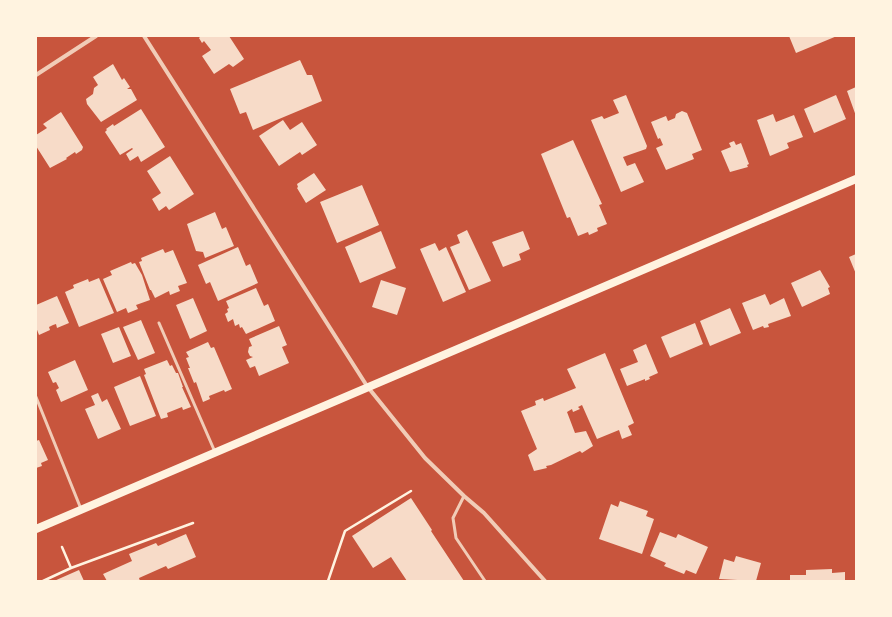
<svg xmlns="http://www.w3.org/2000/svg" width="892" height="617" font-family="Lora,serif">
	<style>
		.building { fill: #f7dbc8 }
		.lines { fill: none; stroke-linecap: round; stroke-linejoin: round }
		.path { stroke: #fff3e0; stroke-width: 2.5 }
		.service { stroke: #f1ccb7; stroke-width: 3 }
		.minor { stroke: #f1ccb7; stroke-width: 4 }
		.secondary { stroke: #fff3e0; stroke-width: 8 }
	</style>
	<rect width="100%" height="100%" fill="#c8553d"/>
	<path class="building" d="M 201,36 L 229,36 L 244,59 L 233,67 L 229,64 L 214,74 L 202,56 L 211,50 L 204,41 L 202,43 L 199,38 Z
		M 789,36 L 837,36 L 796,53 Z
		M 300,60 L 307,75 L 312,75 L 322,101 L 253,130 L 246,112 L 240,114 L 230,89 Z
		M 113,64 L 122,80 L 124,78 L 130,87 L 127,89 L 131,89 L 137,100 L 101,122 L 87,104 L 86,99 L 93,94 L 94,88 L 98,85 L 93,77 Z
		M 856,87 L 856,116 L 847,91 Z
		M 626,95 L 647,146 L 646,149 L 623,157 L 627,166 L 635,163 L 644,182 L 621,192 L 591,120 L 602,116 L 604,119 L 619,113 L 613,100 Z
		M 836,95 L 846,119 L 814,133 L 804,109 Z
		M 141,109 L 165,147 L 141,162 L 138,156 L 130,161 L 126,154 L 133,149 L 132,148 L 120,155 L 105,132 L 107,130 L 106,129 L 113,124 L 114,126 Z
		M 682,111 L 687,113 L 702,150 L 692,154 L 694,159 L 666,170 L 656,148 L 663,145 L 660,138 L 658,139 L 651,122 L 666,116 L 668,121 L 675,118 L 676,114 Z
		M 61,112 L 83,147 L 82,150 L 76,154 L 75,152 L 66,158 L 67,159 L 50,168 L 36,146 L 36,135 L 47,128 L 43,124 Z
		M 773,114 L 776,122 L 794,115 L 803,137 L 787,143 L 789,148 L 770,156 L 757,120 Z
		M 283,120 L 290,130 L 302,122 L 317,145 L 302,155 L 300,152 L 279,166 L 259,136 Z
		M 573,140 L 602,204 L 599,205 L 607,224 L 597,228 L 598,231 L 589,235 L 588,232 L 578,236 L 570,217 L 567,218 L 541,154 Z
		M 734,141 L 736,145 L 741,143 L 749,164 L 747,165 L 748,167 L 730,172 L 721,151 L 731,147 L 729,143 Z
		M 170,156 L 194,194 L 169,210 L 166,206 L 159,211 L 152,199 L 161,193 L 147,171 Z
		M 314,173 L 326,190 L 306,203 L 297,188 L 298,187 L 297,184 Z
		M 362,185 L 379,225 L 337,243 L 320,202 Z
		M 215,212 L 222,229 L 226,227 L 234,246 L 205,258 L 203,252 L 196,251 L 187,224 Z
		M 467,230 L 491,281 L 469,290 L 450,247 L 460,243 L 457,235 Z
		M 381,231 L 396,268 L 360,283 L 345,247 Z
		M 523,231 L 530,249 L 519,254 L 521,260 L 503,267 L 492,242 Z
		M 435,243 L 439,251 L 446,247 L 466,292 L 443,302 L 420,249 Z
		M 238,247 L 246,266 L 250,264 L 258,283 L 218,301 L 210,282 L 206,284 L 198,265 Z
		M 163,249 L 165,253 L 173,250 L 187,283 L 178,286 L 180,291 L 170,295 L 169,291 L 155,298 L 151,290 L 150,290 L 139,262 L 142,261 L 141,258 Z
		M 856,254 L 856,274 L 849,257 Z
		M 131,262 L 132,264 L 135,263 L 142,275 L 150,300 L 136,305 L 138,309 L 128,313 L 126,308 L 117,312 L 103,279 L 112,275 L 110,271 Z
		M 820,270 L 830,287 L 828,288 L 830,294 L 802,307 L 791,283 Z
		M 99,278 L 114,313 L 79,327 L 65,292 L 74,288 L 73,285 L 88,279 L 89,282 Z
		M 381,280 L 406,288 L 397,315 L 372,307 Z
		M 256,288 L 264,306 L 268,304 L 275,321 L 246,334 L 242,327 L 240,328 L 239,324 L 235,326 L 233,319 L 228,322 L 225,314 L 228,312 L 227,309 L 229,308 L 226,301 Z
		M 765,294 L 770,305 L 784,298 L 791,316 L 768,324 L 769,327 L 764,328 L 763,326 L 753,330 L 742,303 Z
		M 57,296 L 69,323 L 57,328 L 56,324 L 53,325 L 49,327 L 50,330 L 39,335 L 36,327 L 36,305 Z
		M 193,298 L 207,331 L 190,339 L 176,305 Z
		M 730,308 L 741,333 L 710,346 L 700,321 Z
		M 141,320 L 155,353 L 138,360 L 123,327 Z
		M 695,323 L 703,344 L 670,358 L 661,337 Z
		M 279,326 L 287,345 L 282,347 L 289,363 L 259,376 L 255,366 L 250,368 L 246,360 L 253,357 L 250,356 L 248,352 L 249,347 L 252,346 L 249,339 Z
		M 119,327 L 131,356 L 113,363 L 101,334 Z
		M 208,342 L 211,348 L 214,347 L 232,389 L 225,392 L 224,390 L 209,396 L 210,399 L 203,402 L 196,382 L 194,383 L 188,368 L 190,368 L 186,358 L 189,357 L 186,352 Z
		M 646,344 L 658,373 L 649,377 L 650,379 L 645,381 L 645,379 L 627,386 L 620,369 L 638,362 L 633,350 Z
		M 605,353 L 634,423 L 628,426 L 632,435 L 622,439 L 619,430 L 597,439 L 582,405 L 578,407 L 580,409 L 573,412 L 572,409 L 567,412 L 575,433 L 586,431 L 593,446 L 582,453 L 580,451 L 551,465 L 546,466 L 547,468 L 534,471 L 528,455 L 537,449 L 521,411 L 536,405 L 535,401 L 543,398 L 544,401 L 576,388 L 567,369 Z
		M 75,360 L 88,390 L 61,402 L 56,390 L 59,388 L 56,382 L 53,383 L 48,372 Z
		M 167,360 L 170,366 L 172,365 L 176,373 L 178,373 L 183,387 L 182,387 L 191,407 L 183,410 L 182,407 L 167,413 L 168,417 L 161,419 L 144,375 L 146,374 L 144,369 Z
		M 140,376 L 156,416 L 130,426 L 114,387 Z
		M 98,393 L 102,402 L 107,399 L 121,429 L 98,439 L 85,409 L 95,405 L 91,396 Z
		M 39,440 L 48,460 L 41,463 L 42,466 L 36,468 L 36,441 Z
		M 411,498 L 432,530 L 431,531 L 464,581 L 407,581 L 391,557 L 373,568 L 352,536 Z
		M 620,501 L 648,511 L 646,516 L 654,519 L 642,554 L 599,539 L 611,504 L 618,507 Z
		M 660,532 L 676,538 L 678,534 L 708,547 L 696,574 L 686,570 L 684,574 L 664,566 L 666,563 L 650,556 Z
		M 186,534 L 196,557 L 168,569 L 166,566 L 139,578 L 140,581 L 107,581 L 103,574 L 132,561 L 129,554 L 156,543 L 158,546 Z
		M 736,556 L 761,563 L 756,581 L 719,579 L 724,559 L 734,562 Z
		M 832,569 L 832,573 L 845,572 L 845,581 L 790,581 L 790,575 L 806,575 L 806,570 Z
		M 79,570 L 84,581 L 54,581 Z"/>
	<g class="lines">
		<path class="path" d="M 71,568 L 193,523
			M 43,581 L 71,568 L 62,547
			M 328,581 L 345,531 L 411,491"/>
		<path class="service" d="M 159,323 L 215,452
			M 36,397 L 81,509
			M 464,496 L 453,518 L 456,538 L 485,581"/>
		<path class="minor" d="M 144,36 L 367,386 L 425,458 L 464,496 L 484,513 L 545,581
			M 36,75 L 96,36"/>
		<path class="secondary" d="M 36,529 L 856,179"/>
	</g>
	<rect width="892" height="617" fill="none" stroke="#fff3e0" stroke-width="74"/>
</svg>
